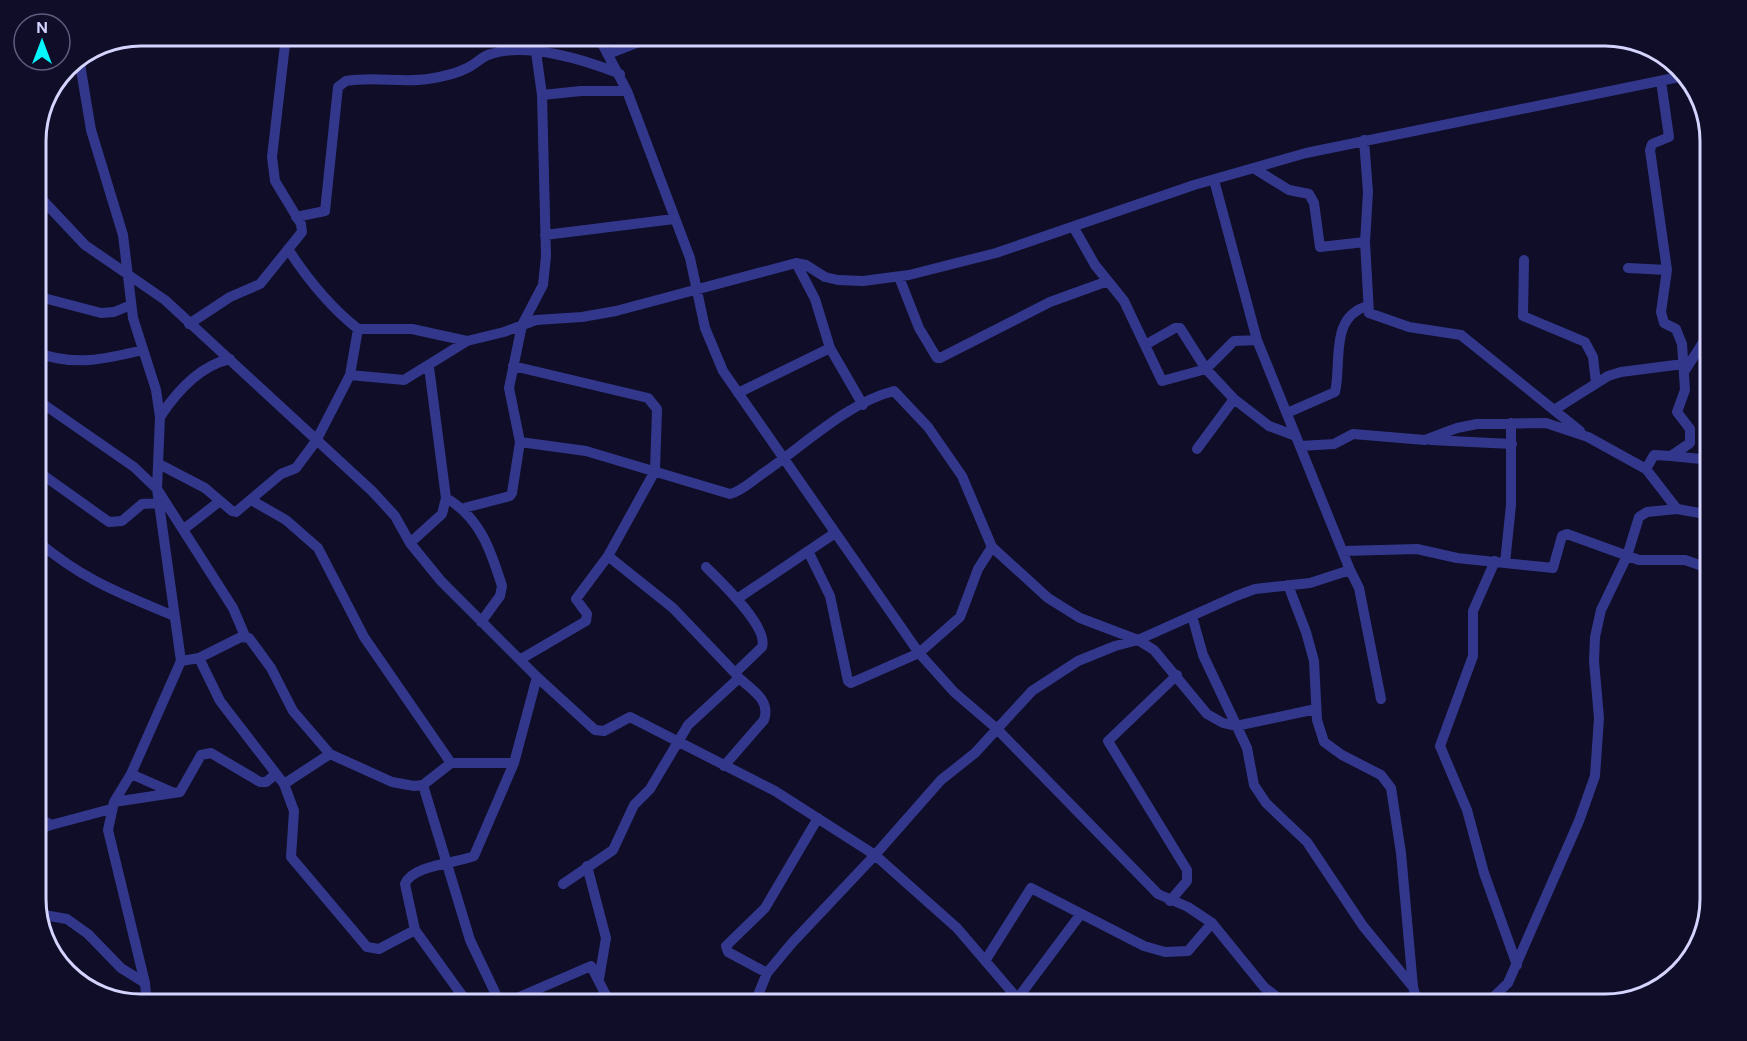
<svg xmlns="http://www.w3.org/2000/svg" width="1747" height="1041" font-family="'DM Sans',sans-serif">
	<style>
		.lines { fill: none; stroke-linecap: round; stroke-linejoin: round }
		.minor { stroke: #33378b; stroke-width: 10 }
		.rim { fill: none; stroke: #d5d3ff; stroke-width: 3 }
	</style>
	<rect width="100%" height="100%" fill="#0f0d27"/>
	<g class="lines">
		<path class="minor" d="M 598,36 L 627,91 L 690,258 L 705,328 L 723,371 L 919,653 L 954,692 L 996,728 L 1158,894 L 1188,907 L 1212,923 L 1264,987 L 1287,1005
			M 608,54 L 654,36
			M 79,58 L 91,130 L 123,235 L 133,318 L 156,390 L 160,417 L 157,489 L 181,661 L 131,774 L 114,802 L 108,830 L 145,983 L 147,1005
			M 542,95 L 581,91 L 627,91
			M 1364,140 L 1368,192 L 1365,242 L 1369,313 L 1409,327 L 1461,335 L 1580,431
			M 1255,169 L 1289,190 L 1309,194 L 1314,203 L 1320,247 L 1365,242
			M 36,193 L 85,245 L 165,300 L 372,491 L 395,516 L 410,543 L 441,581 L 537,677 L 595,730 L 604,731 L 630,717 L 775,791 L 875,855 L 957,928 L 1023,1005
			M 296,217 L 325,211 L 338,87 L 346,81 C 373,76 401,83 428,79 C 441,77 456,74 467,68 C 476,64 482,56 491,54 C 527,42 586,60 620,74
			M 1074,228 L 1095,265 L 1124,301 L 1162,381 L 1206,369 L 1234,341 L 1257,340
			M 545,235 L 674,219
			M 1524,260 L 1523,316 L 1585,342 L 1593,357 L 1596,383
			M 796,263 L 815,299 L 830,348 L 863,405
			M 1628,268 L 1667,270
			M 899,277 L 919,328 L 937,358 L 940,358 L 1050,302 L 1108,281
			M 36,296 L 101,313 L 114,312 L 131,305
			M 189,324 L 230,297 L 260,284 L 302,232 L 301,224 L 275,181 L 272,157 L 286,36
			M 358,329 L 412,329 L 467,341 L 504,332 L 536,320 L 582,317 L 616,311 L 796,263 L 806,265 L 825,277 L 838,280 L 863,281 L 909,275 L 996,253 L 1194,185 L 1306,153 L 1684,76
			M 1145,345 L 1175,328 L 1180,328 L 1206,369 L 1234,399
			M 36,352 C 73,367 106,359 143,350
			M 513,366 L 648,398 L 657,409 L 655,471 L 608,556 L 576,599 L 587,614 L 586,621 L 521,659
			M 1684,372 L 1711,330
			M 350,375 L 404,380 L 467,341
			M 738,393 L 830,348
			M 36,399 L 134,467 L 157,489 L 233,608 L 245,636
			M 1554,410 L 1608,376 L 1621,372 L 1683,364
			M 1287,413 L 1335,392 C 1342,363 1329,316 1368,306
			M 160,417 C 177,391 199,366 230,359
			M 1431,440 L 1512,444
			M 520,442 L 586,451 L 730,494 C 742,491 752,481 762,474 C 801,448 848,402 894,391 L 928,427 L 962,476 L 992,547 L 1048,598 L 1080,618 L 1138,640 L 1154,650 L 1207,714 L 1223,723 L 1236,726 L 1316,709
			M 1300,446 L 1334,444 L 1353,434 L 1425,440 L 1457,428 L 1477,424 L 1546,423 L 1588,437 L 1646,469 L 1677,509 L 1711,515
			M 1197,449 L 1234,399 L 1269,426 L 1296,436
			M 1671,456 L 1711,460
			M 159,464 L 205,488 L 232,511 L 236,512 L 281,474 L 296,468 L 316,441 L 350,375 L 358,329 C 329,306 308,280 288,249
			M 1646,469 L 1654,455 L 1671,456 L 1690,443 L 1690,429 L 1677,412 L 1685,390 L 1682,344 L 1676,329 L 1664,323 L 1661,312 L 1667,270 L 1650,150 L 1652,144 L 1669,137 L 1661,81
			M 36,470 L 109,522 L 122,521 L 142,504 L 159,503
			M 446,498 C 480,517 491,551 502,586 L 500,596 L 481,622
			M 251,500 L 286,520 L 318,548 L 364,637 L 451,763
			M 464,508 L 510,496 L 512,493 L 520,442 L 509,388 L 522,325 L 543,285 L 546,256 L 542,95 L 536,52
			M 184,529 L 220,501
			M 36,540 C 83,580 119,593 174,616
			M 410,543 L 442,514 L 446,498 L 429,367
			M 808,551 L 830,596 L 848,681 L 851,683 L 919,653 L 960,617 L 978,569 L 992,547
			M 1343,551 L 1417,549 L 1457,558 L 1553,568 L 1562,536 L 1567,534 L 1639,560 L 1685,560 L 1711,569
			M 608,556 L 673,608 L 735,673
			M 1495,561 L 1473,611 L 1473,656 L 1440,746 L 1467,810 L 1484,873 L 1517,965
			M 1505,563 L 1511,505 L 1511,423
			M 1350,570 L 1359,588 L 1381,699
			M 1288,585 L 1306,632 L 1314,661 L 1317,720 L 1324,742 L 1342,755 L 1381,775 L 1391,788 L 1401,853 L 1413,987 L 1418,1005
			M 737,599 L 835,533
			M 1192,616 L 1203,655 L 1247,748 L 1254,785 L 1266,803 L 1307,842 L 1363,926 L 1413,987
			M 199,658 L 220,701 L 284,784 L 294,811 L 291,857 L 367,947 L 379,949 L 415,930
			M 181,661 L 199,658 L 241,637 L 249,638 L 271,668 L 293,711 L 330,754 L 392,782 L 414,786 L 423,785 L 451,763 L 514,763 L 537,677
			M 724,766 L 764,720 C 771,700 752,690 739,678
			M 131,774 L 172,792
			M 284,784 L 330,754
			M 423,785 L 470,940 L 501,1005
			M 114,802 L 180,792 L 201,755 L 211,753 L 260,782 L 266,782 L 276,774
			M 36,816 L 51,825 L 111,809
			M 36,830 L 51,825
			M 587,866 L 606,938 L 599,979
			M 563,884 L 613,850 L 634,805 L 650,789 L 688,725 L 739,678 L 735,673 L 762,647 C 769,627 720,581 706,567
			M 1170,901 L 1187,881 L 1187,870 L 1108,741 L 1177,675
			M 38,914 L 67,919 L 88,934 L 121,968 L 145,983
			M 985,961 L 1031,888 L 1144,946 L 1165,952 L 1188,951 L 1212,923
			M 767,973 L 728,952 L 726,946 L 765,908 L 818,818
			M 1018,998 L 1080,915
			M 469,1005 L 415,930 L 405,884 C 412,865 458,863 474,856 L 514,763
			M 501,1005 L 591,966 L 611,1005
			M 754,1005 L 767,973 L 792,943 L 875,855 L 941,780 L 975,753 L 1032,691 L 1078,661 L 1115,646 L 1138,640 L 1236,596 L 1255,589 L 1310,583 L 1350,570 L 1257,340 L 1214,180
			M 1485,1005 L 1508,983 L 1579,821 L 1595,776 L 1599,718 L 1594,661 L 1595,637 L 1601,610 L 1627,556 L 1639,517 L 1647,512 L 1677,509"/>
	</g>
	<path d="M0 0H1747V1041H0ZM141 46H1605A95 95 0 0 1 1700 141V899A95 95 0 0 1 1605 994H141A95 95 0 0 1 46 899V141A95 95 0 0 1 141 46Z" fill="#0f0d27" fill-rule="evenodd"/>
	<path class="rim" d="M141 46H1605A95 95 0 0 1 1700 141V899A95 95 0 0 1 1605 994H141A95 95 0 0 1 46 899V141A95 95 0 0 1 141 46Z"/>
	<g transform="translate(42 42)"><circle r="28" fill="#0f0d27" stroke="#5e5c7d" stroke-width="1.5"/>
	<path d="M0-4.5L10 22L0 15L-10 22Z" fill="#00f8fe"/>
	<text y="-9" font-size="16" font-weight="bold" text-anchor="middle" fill="#d5d3ff">N</text>
	</g>
</svg>
